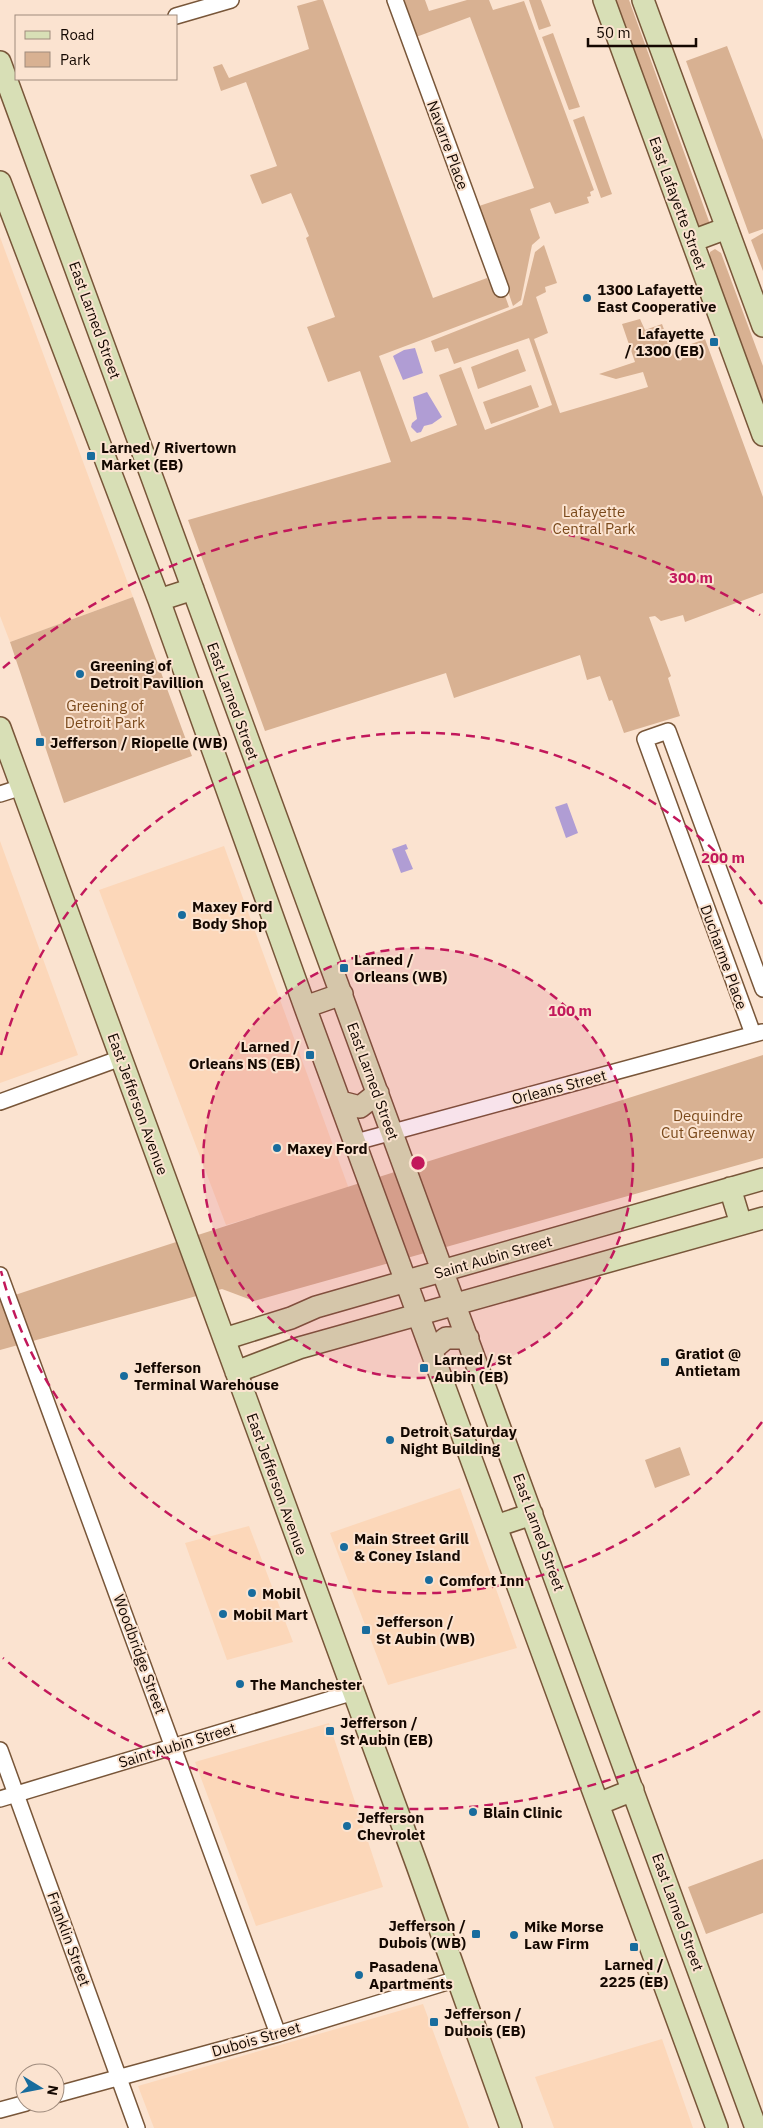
<svg xmlns="http://www.w3.org/2000/svg" width="763" height="2128" font-family="'IBM Plex Sans',sans-serif">
	<style>
		.built { fill: #fcd7b9 }
		.green { fill: #d8b192 }
		.water { fill: #b09dd4 }
		.lines { fill: none; stroke-linecap: round; stroke-linejoin: round }
		.street-casing { stroke: #785639; stroke-width: 18 }
		.secondary-casing { stroke: #785639; stroke-width: 24 }
		.street { stroke: #fff; stroke-width: 15 }
		.secondary { stroke: #d8dfb6; stroke-width: 21 }
		.ring { fill: none; stroke: #c2185b; stroke-width: 2.5; stroke-dasharray: 9 6 }
		.poi-dot { fill: #186c9d; stroke: #fbe3d0; stroke-width: 2 }
		.labels { text-anchor: middle; dominant-baseline: central; stroke-width: 4; stroke-linejoin: round; paint-order: stroke }
		.street-label { font-size: 15px; fill: #140801; stroke: #fbe3d0 }
		.poi-label { font-size: 15px; font-weight: bold; fill: #140801; stroke: #fbe3d0; text-anchor: start }
		.park-label { font-size: 15px; fill: #7a491b; stroke: #fbe3d0 }
		.centre { fill: #c2185b; stroke: #fbe3d0; stroke-width: 2.5 }
		.ring-label { font-size: 15px; text-anchor: middle; font-weight: bold; fill: #c2185b; stroke: #fbe3d0; stroke-width: 4; stroke-linejoin: round; paint-order: stroke }
	</style>
	<rect width="100%" height="100%" fill="#fbe3d0"/>
	<path class="built" d="M 0,237 L 133,597 L 10,642 L 0,616 Z
		M 0,841 L 78,1055 L 0,1083 Z
		M 224,846 L 349,1189 L 226,1225 L 99,890 Z
		M 460,1488 L 517,1648 L 388,1685 L 330,1533 Z
		M 249,1526 L 293,1642 L 227,1660 L 185,1543 Z
		M 329,1723 L 383,1887 L 256,1926 L 195,1762 Z
		M 423,2004 L 469,2128 L 154,2128 L 138,2086 Z
		M 662,2039 L 693,2128 L 554,2128 L 535,2077 Z"/>
	<path class="green" d="M 318,0 L 323,0 L 433,298 L 487,278 L 494,293 L 504,293 L 509,307 L 379,356 L 411,442 L 457,425 L 439,375 L 461,367 L 485,430 L 552,405 L 529,338 L 454,364 L 448,348 L 435,352 L 431,341 L 522,305 L 535,252 L 544,245 L 557,283 L 545,287 L 546,292 L 536,297 L 548,333 L 534,339 L 560,413 L 648,387 L 643,372 L 616,379 L 599,374 L 635,362 L 622,324 L 640,319 L 645,330 L 662,324 L 672,351 L 705,339 L 763,497 L 763,593 L 685,622 L 683,615 L 661,621 L 655,616 L 649,617 L 671,676 L 668,678 L 680,716 L 624,733 L 612,700 L 609,701 L 600,676 L 587,680 L 580,655 L 454,698 L 446,673 L 265,731 L 188,520 L 391,462 L 360,371 L 328,382 L 307,327 L 335,317 L 306,238 L 309,236 L 291,193 L 262,204 L 250,175 L 277,166 L 246,82 L 221,91 L 213,67 L 222,64 L 229,78 L 309,49 L 297,6 Z
		M 404,0 L 425,0 L 429,11 L 467,0 L 489,0 L 493,10 L 524,1 L 594,190 L 590,192 L 591,196 L 587,197 L 589,203 L 555,214 L 550,202 L 530,209 L 540,238 L 532,245 L 521,300 L 513,306 L 479,206 L 534,188 L 470,17 L 416,37 Z
		M 529,0 L 541,0 L 551,26 L 539,30 Z
		M 615,0 L 629,0 L 710,224 L 700,228 L 697,225 Z
		M 553,33 L 580,107 L 569,110 L 542,37 Z
		M 727,46 L 763,140 L 763,229 L 749,234 L 686,61 Z
		M 584,116 L 612,194 L 601,198 L 573,120 Z
		M 763,233 L 763,271 L 751,240 Z
		M 715,249 L 721,253 L 763,366 L 763,402 L 710,257 L 710,252 Z
		M 518,349 L 526,371 L 478,389 L 471,367 Z
		M 531,385 L 539,407 L 491,424 L 483,402 Z
		M 133,597 L 192,756 L 64,803 L 10,642 Z
		M 763,1055 L 763,1158 L 254,1301 L 222,1289 L 0,1350 L 0,1300 C 253,1215 509,1137 763,1055 Z
		M 680,1447 L 690,1475 L 655,1488 L 645,1460 Z
		M 763,1859 L 763,1913 L 706,1934 L 688,1887 Z"/>
	<path class="water" d="M 415,348 L 423,373 L 403,380 L 393,356 L 404,350 Z
		M 427,392 L 442,417 L 432,424 L 424,426 L 421,432 L 417,433 L 411,427 L 412,423 L 417,419 L 413,397 Z
		M 567,803 L 578,833 L 566,838 L 555,807 Z
		M 406,844 L 408,849 L 405,850 L 413,869 L 401,873 L 392,849 Z"/>
	<g class="lines">
		<g class="street-casing">
			<path id="street" d="M 395,0 L 501,289
				M 176,16 L 231,0
				M 0,794 L 22,787
				M 753,1034 L 645,739 L 668,731 L 763,989
				M 0,1102 L 121,1058
				M 356,1142 L 762,1032
				M 0,1275 L 278,2034
				M 0,1750 L 137,2128
				M 0,1799 L 354,1692
				M 55,2095 L 278,2034 L 457,1979
				M 0,2110 L 26,2103"/>
		</g>
		<g class="secondary-casing">
			<path id="secondary" d="M 604,0 L 763,435
				M 643,0 L 763,326
				M 0,62 L 756,2128
				M 0,182 L 159,600 L 305,1007 L 717,2128
				M 692,241 L 727,228
				M 159,600 L 193,589
				M 0,728 L 417,1865 L 511,2128
				M 305,1007 L 342,994
				M 341,1102 L 360,1107 L 378,1093
				M 730,1188 L 741,1224
				M 224,1339 L 291,1318 L 316,1307 L 763,1179
				M 432,1350 L 446,1338 L 468,1338
				M 236,1372 L 299,1348 L 763,1218
				M 496,1526 L 532,1514
				M 598,1804 L 633,1790"/>
		</g>
		<use href="#street" class="street"/>
		<use href="#secondary" class="secondary"/>
	</g>
	<circle cx="418" cy="1163" r="215" fill="#c2185b" fill-opacity=".12"/>
	<g class="ring">
		<circle cx="418" cy="1163" r="215"/>
		<path d="M762 1422A431 431 0 0 1 1 1271M1 1055A431 431 0 0 1 762 904"/>
		<path d="M760 1711A646 646 0 0 1 3 1658M3 668A646 646 0 0 1 760 615"/>
	</g>
	<g class="poi-dot">
		<circle cx="587" cy="298" r="5"/>
		<rect x="709" y="337" width="10" height="10" rx="2.5"/>
		<rect x="86" y="451" width="10" height="10" rx="2.5"/>
		<circle cx="80" cy="674" r="5"/>
		<rect x="35" y="737" width="10" height="10" rx="2.5"/>
		<circle cx="182" cy="915" r="5"/>
		<rect x="339" y="963" width="10" height="10" rx="2.5"/>
		<rect x="305" y="1050" width="10" height="10" rx="2.5"/>
		<circle cx="277" cy="1148" r="5"/>
		<rect x="660" y="1357" width="10" height="10" rx="2.5"/>
		<rect x="419" y="1363" width="10" height="10" rx="2.5"/>
		<circle cx="124" cy="1376" r="5"/>
		<circle cx="390" cy="1440" r="5"/>
		<circle cx="344" cy="1547" r="5"/>
		<circle cx="429" cy="1580" r="5"/>
		<circle cx="252" cy="1593" r="5"/>
		<circle cx="223" cy="1614" r="5"/>
		<rect x="361" y="1625" width="10" height="10" rx="2.5"/>
		<circle cx="240" cy="1684" r="5"/>
		<rect x="325" y="1726" width="10" height="10" rx="2.5"/>
		<circle cx="473" cy="1812" r="5"/>
		<circle cx="347" cy="1826" r="5"/>
		<rect x="471" y="1929" width="10" height="10" rx="2.5"/>
		<circle cx="514" cy="1935" r="5"/>
		<rect x="629" y="1942" width="10" height="10" rx="2.5"/>
		<circle cx="359" cy="1975" r="5"/>
		<rect x="429" y="2017" width="10" height="10" rx="2.5"/>
	</g>
	<g class="labels">
		<g class="street-label">
			<text transform="translate(448 145) rotate(70)">Navarre Place</text>
			<text transform="translate(678 203) rotate(70)">East Lafayette Street</text>
			<text transform="translate(95 320) rotate(70)">East Larned Street</text>
			<text transform="translate(233 701) rotate(70)">East Larned Street</text>
			<text transform="translate(724 957) rotate(70)">Ducharme Place</text>
			<text transform="translate(373 1081) rotate(70)">East Larned Street</text>
			<text transform="translate(559 1087) rotate(-15)">Orleans Street</text>
			<text transform="translate(138 1104) rotate(70)">East Jefferson Avenue</text>
			<text transform="translate(493 1257) rotate(-16)">Saint Aubin Street</text>
			<text transform="translate(277 1484) rotate(70)">East Jefferson Avenue</text>
			<text transform="translate(539 1532) rotate(70)">East Larned Street</text>
			<text transform="translate(140 1654) rotate(70)">Woodbridge Street</text>
			<text transform="translate(177 1745) rotate(-17)">Saint Aubin Street</text>
			<text transform="translate(678 1912) rotate(70)">East Larned Street</text>
			<text transform="translate(69 1939) rotate(70)">Franklin Street</text>
			<text transform="translate(256 2039) rotate(-16)">Dubois Street</text>
		</g>
		<g class="poi-label">
			<text x="597" y="289">1300 Lafayette<tspan x="597" dy="17">East Cooperative</tspan></text>
			<text x="704" y="333" text-anchor="end">Lafayette<tspan x="704" dy="17">/ 1300 (EB)</tspan></text>
			<text x="101" y="447">Larned / Rivertown<tspan x="101" dy="17">Market (EB)</tspan></text>
			<text x="90" y="665">Greening of<tspan x="90" dy="17">Detroit Pavillion</tspan></text>
			<text x="50" y="742">Jefferson / Riopelle (WB)</text>
			<text x="192" y="906">Maxey Ford<tspan x="192" dy="17">Body Shop</tspan></text>
			<text x="354" y="959">Larned /<tspan x="354" dy="17">Orleans (WB)</tspan></text>
			<text x="300" y="1046" text-anchor="end">Larned /<tspan x="300" dy="17">Orleans NS (EB)</tspan></text>
			<text x="287" y="1148">Maxey Ford</text>
			<text x="675" y="1353">Gratiot @<tspan x="675" dy="17">Antietam</tspan></text>
			<text x="434" y="1359">Larned / St<tspan x="434" dy="17">Aubin (EB)</tspan></text>
			<text x="134" y="1367">Jefferson<tspan x="134" dy="17">Terminal Warehouse</tspan></text>
			<text x="400" y="1431">Detroit Saturday<tspan x="400" dy="17">Night Building</tspan></text>
			<text x="354" y="1538">Main Street Grill<tspan x="354" dy="17">&amp; Coney Island</tspan></text>
			<text x="439" y="1580">Comfort Inn</text>
			<text x="262" y="1593">Mobil</text>
			<text x="233" y="1614">Mobil Mart</text>
			<text x="376" y="1621">Jefferson /<tspan x="376" dy="17">St Aubin (WB)</tspan></text>
			<text x="250" y="1684">The Manchester</text>
			<text x="340" y="1722">Jefferson /<tspan x="340" dy="17">St Aubin (EB)</tspan></text>
			<text x="483" y="1812">Blain Clinic</text>
			<text x="357" y="1817">Jefferson<tspan x="357" dy="17">Chevrolet</tspan></text>
			<text x="466" y="1925" text-anchor="end">Jefferson /<tspan x="466" dy="17">Dubois (WB)</tspan></text>
			<text x="524" y="1926">Mike Morse<tspan x="524" dy="17">Law Firm</tspan></text>
			<text x="634" y="1964" text-anchor="middle">Larned /<tspan x="634" dy="17">2225 (EB)</tspan></text>
			<text x="369" y="1966">Pasadena<tspan x="369" dy="17">Apartments</tspan></text>
			<text x="444" y="2013">Jefferson /<tspan x="444" dy="17">Dubois (EB)</tspan></text>
		</g>
		<g class="park-label">
			<text x="594" y="511">Lafayette<tspan x="594" dy="17">Central Park</tspan></text>
			<text x="105" y="705">Greening of<tspan x="105" dy="17">Detroit Park</tspan></text>
			<text x="708" y="1115">Dequindre<tspan x="708" dy="17">Cut Greenway</tspan></text>
		</g>
	</g>
	<circle cx="418" cy="1163" r="8" class="centre"/>
	<g class="ring-label">
		<text x="691" y="583">300 m</text>
		<text x="723" y="863">200 m</text>
		<text x="570" y="1016">100 m</text>
	</g>
	<rect x="15" y="15" width="162" height="65" fill="#fbe3d0" stroke="#9f8b7d"/>
	<rect x="25" y="31" width="25" height="8" fill="#d8dfb6" stroke="#9f8b7d"/>
	<text x="60" y="40" font-size="15" fill="#140801">Road</text>
	<rect x="25" y="52" width="25" height="15" fill="#d8b192" stroke="#9f8b7d"/>
	<text x="60" y="65" font-size="15" fill="#140801">Park</text>
	<g transform="translate(40 2088) rotate(100)"><circle r="24" fill="#fbe3d0" stroke="#9f8b7d"/>
	<path d="M0-4L9 19L0 12L-9 19Z" fill="#186c9d"/>
	<text y="-8" font-size="14" font-weight="bold" text-anchor="middle" fill="#140801">N</text>
	</g>
	<path d="M588 38v8h108v-8" fill="none" stroke="#140801" stroke-width="2.5"/>
	<text x="596" y="38" font-size="15" fill="#140801" stroke="#fbe3d0" stroke-width="4" paint-order="stroke">50 m</text>
</svg>
